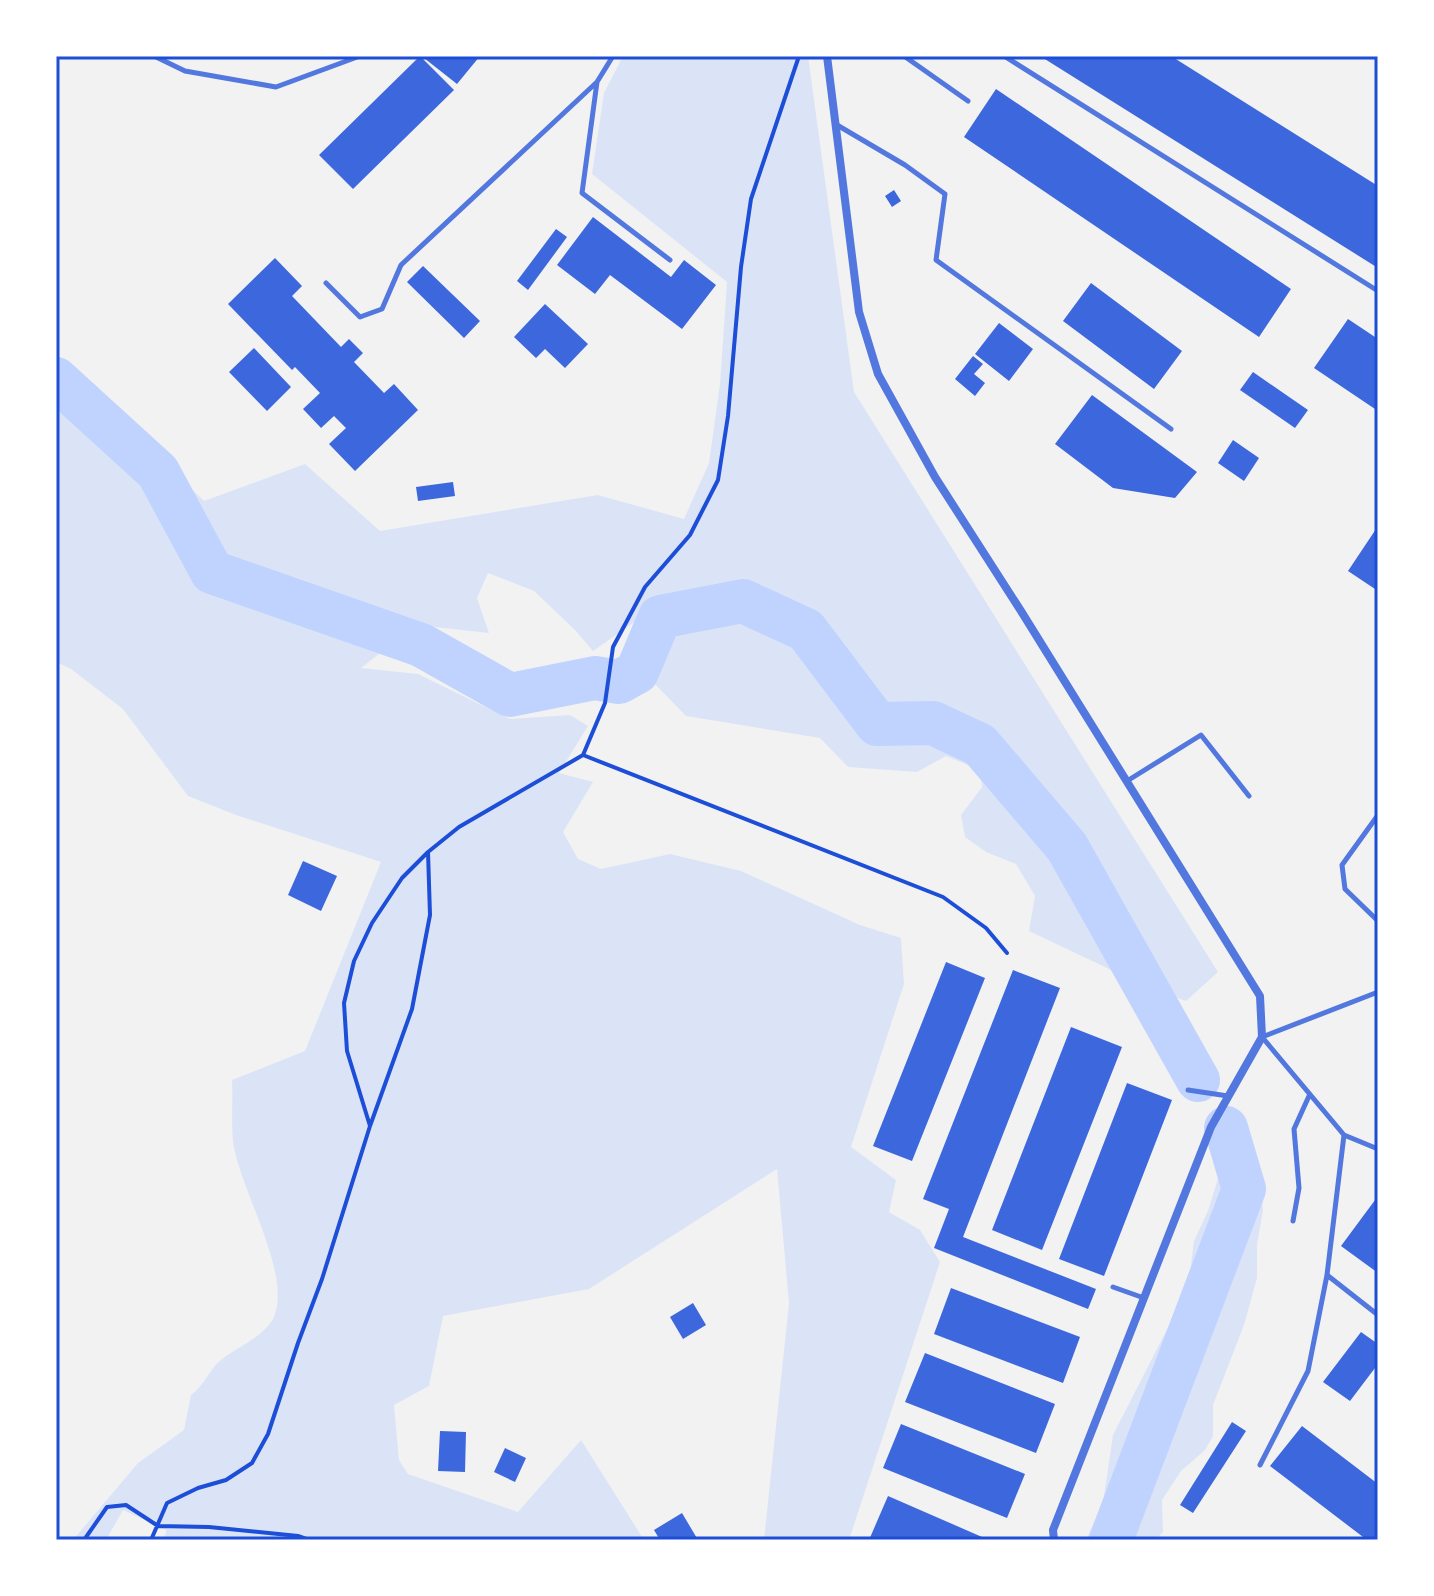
<svg xmlns="http://www.w3.org/2000/svg" width="1434" height="1596" font-family="Raleway,sans-serif">
	<style>
		.green { fill: #dbe4f7 }
		.lines { fill: none; stroke-linecap: round; stroke-linejoin: round }
		.river { stroke: #bfd3fe; stroke-width: 44 }
		.building { fill: #3d67dc }
		.path { stroke: #1d4ed8; stroke-width: 4 }
		.service { stroke: #5277de; stroke-width: 5 }
		.minor { stroke: #5277de; stroke-width: 8 }
		.neatline { fill: none; stroke: #1d4ed8; stroke-width: 3 }
	</style>
	<rect width="100%" height="100%" fill="#f2f2f2"/>
	<path class="green" d="M 623,56 L 808,56 L 854,392 L 1218,972 L 1186,1001 L 1145,986 L 1029,931 L 1035,896 L 1016,864 L 986,852 L 965,837 L 961,815 L 982,787 L 980,770 L 946,756 L 917,772 L 848,767 L 820,738 L 686,716 L 649,678 L 656,607 L 593,651 L 575,630 L 534,591 L 488,573 L 477,598 L 489,633 L 416,625 L 361,668 L 418,674 L 510,719 L 570,715 L 588,726 L 559,773 L 593,782 L 563,832 L 578,859 L 601,869 L 670,854 L 741,871 L 860,925 L 901,938 L 904,984 L 851,1147 L 896,1180 L 889,1212 L 920,1230 L 940,1262 L 849,1540 L 764,1540 L 789,1303 L 777,1169 L 589,1289 L 443,1316 L 429,1386 L 394,1405 L 399,1460 L 408,1474 L 518,1512 L 581,1440 L 644,1540 L 165,1540 L 166,1530 L 123,1510 L 106,1540 L 73,1540 L 138,1463 L 184,1430 L 191,1395 C 205,1385 209,1369 222,1359 C 238,1347 266,1335 274,1317 C 292,1272 239,1189 233,1141 C 231,1121 233,1100 232,1080 L 305,1051 L 381,862 L 236,815 L 188,796 L 123,709 L 71,669 L 56,662 L 56,357 L 204,501 L 305,464 L 380,531 L 598,495 L 684,519 L 709,463 L 720,384 L 727,282 L 592,174 L 604,93 Z
		M 1226,1128 L 1260,1178 L 1263,1210 L 1257,1245 L 1257,1278 L 1244,1325 L 1213,1405 L 1213,1436 L 1205,1450 L 1181,1471 L 1162,1500 L 1163,1532 L 1155,1540 L 1086,1540 L 1103,1503 L 1113,1435 L 1180,1304 L 1190,1272 L 1194,1241 L 1208,1211 L 1223,1162 Z"/>
	<g class="lines">
		<path class="river" d="M 56,379 L 158,472 L 212,572 L 421,645 L 510,695 L 595,678 L 619,682 L 637,672 L 660,617 L 743,601 L 806,630 L 877,724 L 933,723 L 980,745 L 1067,847 L 1198,1080
			M 1111,1540 L 1244,1189 L 1226,1128"/>
	</g>
	<path class="building" d="M 420,56 L 454,90 L 353,189 L 319,155 Z
		M 426,56 L 480,56 L 457,84 L 424,58 Z
		M 1040,56 L 1171,56 L 1378,186 L 1378,268 Z
		M 996,89 L 1291,289 L 1259,337 L 964,137 Z
		M 894,190 L 901,201 L 892,207 L 885,196 Z
		M 593,217 L 671,277 L 684,260 L 716,285 L 682,329 L 610,275 L 595,294 L 557,265 Z
		M 556,229 L 567,237 L 528,290 L 517,281 Z
		M 275,258 L 302,286 L 292,296 L 341,347 L 349,339 L 363,353 L 354,362 L 384,393 L 394,384 L 418,410 L 355,471 L 329,444 L 346,428 L 334,416 L 321,428 L 303,409 L 320,393 L 295,367 L 292,370 L 228,304 Z
		M 423,266 L 480,321 L 464,338 L 407,282 Z
		M 1091,283 L 1182,351 L 1154,389 L 1063,321 Z
		M 545,304 L 588,344 L 565,368 L 545,349 L 536,358 L 514,337 Z
		M 1348,319 L 1378,339 L 1378,411 L 1314,368 Z
		M 999,323 L 1033,349 L 1009,381 L 975,354 Z
		M 254,348 L 291,387 L 267,411 L 229,372 Z
		M 973,356 L 983,364 L 974,374 L 985,383 L 975,396 L 955,379 Z
		M 1253,372 L 1308,410 L 1295,428 L 1240,390 Z
		M 1092,395 L 1197,472 L 1175,498 L 1113,488 L 1055,444 Z
		M 1233,440 L 1259,458 L 1244,481 L 1218,463 Z
		M 453,482 L 455,496 L 418,501 L 416,487 Z
		M 1378,526 L 1378,591 L 1348,571 Z
		M 303,861 L 337,876 L 321,911 L 288,895 Z
		M 946,962 L 985,978 L 912,1161 L 873,1146 Z
		M 1013,970 L 1060,988 L 963,1237 L 1096,1289 L 1088,1309 L 934,1248 L 949,1209 L 923,1199 Z
		M 1071,1027 L 1122,1047 L 1042,1250 L 992,1230 Z
		M 1127,1083 L 1172,1100 L 1104,1276 L 1059,1259 Z
		M 1378,1196 L 1378,1273 L 1341,1246 Z
		M 951,1288 L 1080,1337 L 1063,1383 L 934,1334 Z
		M 693,1303 L 706,1325 L 683,1339 L 670,1317 Z
		M 1361,1332 L 1378,1344 L 1378,1364 L 1350,1401 L 1323,1382 Z
		M 925,1353 L 1055,1404 L 1036,1453 L 905,1402 Z
		M 1232,1422 L 1246,1431 L 1193,1513 L 1180,1505 Z
		M 901,1424 L 1025,1474 L 1007,1518 L 883,1468 Z
		M 1302,1426 L 1378,1484 L 1378,1540 L 1367,1540 L 1270,1466 Z
		M 440,1431 L 466,1432 L 465,1472 L 438,1471 Z
		M 505,1448 L 526,1458 L 515,1482 L 494,1472 Z
		M 888,1496 L 989,1540 L 869,1540 Z
		M 682,1513 L 698,1540 L 660,1540 L 654,1530 Z"/>
	<g class="lines">
		<path class="path" d="M 583,755 L 943,897 L 986,928 L 1007,953
			M 370,1126 L 347,1051 L 344,1003 L 354,961 L 372,923 L 402,878 L 428,852 L 459,827 L 583,755 L 605,703 L 613,647 L 645,587 L 690,535 L 718,480 L 728,416 L 741,267 L 751,199 L 799,56
			M 84,1540 L 107,1507 L 126,1505 L 158,1526 L 209,1527 L 298,1536 L 309,1540
			M 151,1540 L 167,1503 L 198,1488 L 226,1480 L 252,1463 L 268,1434 L 298,1343 L 322,1279 L 370,1126 L 412,1009 L 430,915 L 428,852"/>
		<path class="service" d="M 154,56 L 185,71 L 276,87 L 360,56
			M 613,56 L 597,82 L 582,193 L 670,260
			M 904,56 L 968,101
			M 1004,56 L 1378,291
			M 837,125 L 905,165 L 945,194 L 936,260 L 1171,429
			M 326,283 L 360,317 L 382,309 L 401,265 L 597,82
			M 1127,781 L 1201,735 L 1249,796
			M 1378,815 L 1342,865 L 1345,889 L 1378,921
			M 1188,1090 L 1228,1096
			M 1344,1135 L 1378,1149
			M 1293,1221 L 1299,1188 L 1294,1129 L 1309,1096
			M 1327,1275 L 1378,1315
			M 1113,1287 L 1144,1298
			M 1260,1465 L 1308,1371 L 1327,1275 L 1344,1135 L 1262,1037 L 1378,992"/>
		<path class="minor" d="M 827,56 L 859,312 L 878,374 L 935,477 L 1021,611 L 1260,996 L 1262,1037 L 1211,1127 L 1053,1530 L 1054,1540"/>
	</g>
	<rect width="1434" height="1596" fill="none" stroke="#ffffff" stroke-width="116"/>
	<rect x="58" y="58" width="1318" height="1480" class="neatline"/>
</svg>
